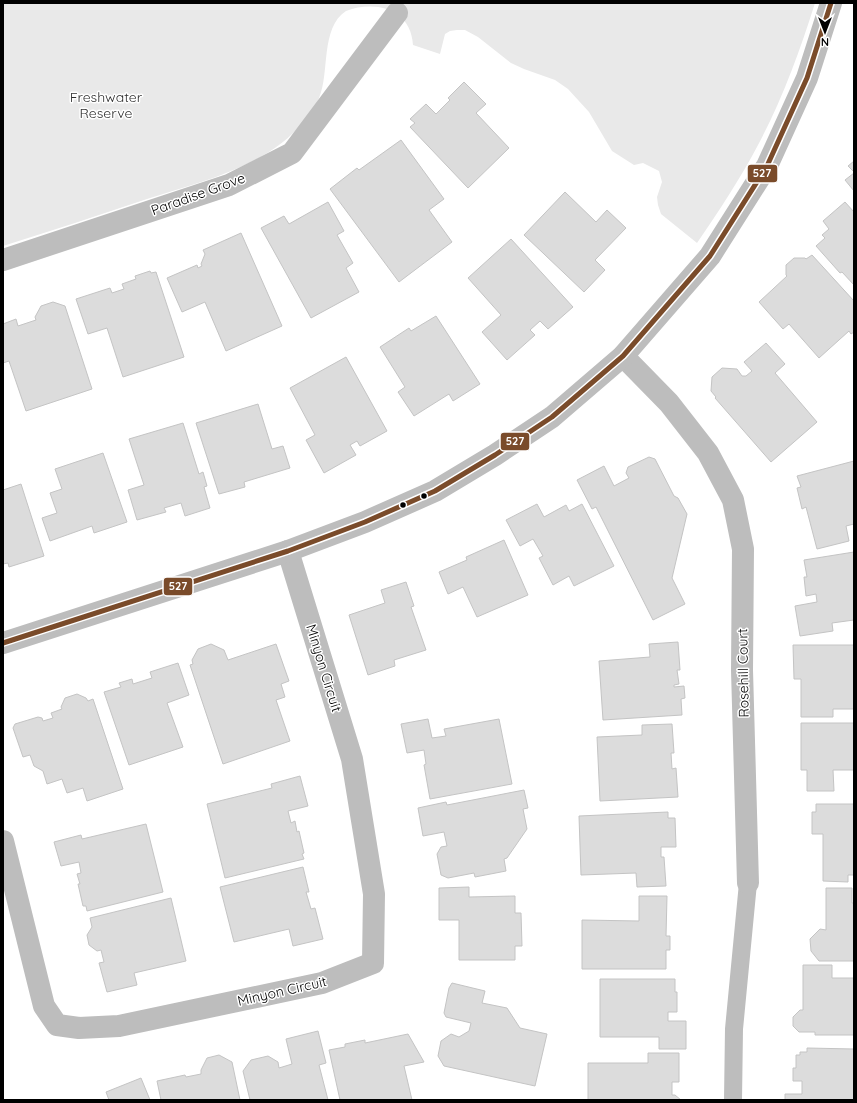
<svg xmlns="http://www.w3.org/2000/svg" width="857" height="1103" font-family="Quicksand,sans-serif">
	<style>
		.green { fill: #e9e9e9 }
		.building { fill: #dcdcdc; stroke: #c4c4c4 }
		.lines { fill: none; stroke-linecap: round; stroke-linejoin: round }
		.service { stroke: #bdbdbd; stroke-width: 18 }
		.minor { stroke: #bdbdbd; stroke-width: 22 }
		.tertiary { stroke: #bdbdbd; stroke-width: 22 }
		.bus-1-casing { stroke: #fff; stroke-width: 8 }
		.bus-1 { stroke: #7a4b2a; stroke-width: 5 }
		.bus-dot { fill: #000; stroke: #fff; stroke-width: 1.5 }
		.labels { text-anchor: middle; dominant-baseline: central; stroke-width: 3; stroke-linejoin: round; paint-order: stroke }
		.park-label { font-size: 14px; fill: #2e2e2e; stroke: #fff }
		.street-label { font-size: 14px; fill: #000; stroke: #fff }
		.line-badge { stroke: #fff; stroke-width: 1.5 }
		.badge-label { font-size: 11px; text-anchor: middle; font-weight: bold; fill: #fff }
	</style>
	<rect width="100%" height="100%" fill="#fff"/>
	<path class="green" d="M 3,3 L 815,3 C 800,51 782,100 758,145 C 740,179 719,211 697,243 L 661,214 L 658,205 L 657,197 L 662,182 L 659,171 L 643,163 L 634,165 L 612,151 L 589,112 L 568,89 L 555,80 L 524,69 L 511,63 L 478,37 L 465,30 L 457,30 L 450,31 L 445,34 L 440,54 L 413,45 C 411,9 376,0 346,11 C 320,28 330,73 319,98 C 316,106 309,114 304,121 C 268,167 199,182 147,199 C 99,215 51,231 3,246 Z"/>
	<path class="building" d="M 464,82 L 486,104 L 476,113 L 509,148 L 468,188 L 410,127 L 415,123 L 410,119 L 426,104 L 436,114 L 450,100 L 448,98 Z
		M 401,140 L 444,199 L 429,210 L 452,242 L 399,282 L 330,189 L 357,168 L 359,170 Z
		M 854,161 L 854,172 L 848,166 Z
		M 854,173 L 854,191 L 845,180 Z
		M 565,192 L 596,222 L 607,210 L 626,228 L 595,260 L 605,270 L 584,292 L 524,235 Z
		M 328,202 L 344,231 L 337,235 L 353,263 L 346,268 L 359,292 L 311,318 L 261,228 L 284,216 L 289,224 Z
		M 845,202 L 854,212 L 854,285 L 842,272 L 840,273 L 816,246 L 825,238 L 822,235 L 829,229 L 823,221 Z
		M 241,233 L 282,326 L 226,351 L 205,302 L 182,312 L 167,278 L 197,265 L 198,268 L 202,266 L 201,264 L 205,254 L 203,250 Z
		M 511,239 L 573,307 L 548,329 L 540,321 L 530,330 L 535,335 L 507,360 L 482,332 L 501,315 L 468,278 Z
		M 812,255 L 854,301 L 854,332 L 851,334 L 849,331 L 819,358 L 789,324 L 783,329 L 759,302 L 787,276 L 786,275 L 786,265 L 794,258 L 805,258 L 806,259 Z
		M 150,271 L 151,273 L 156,272 L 184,357 L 123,377 L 107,328 L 88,334 L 76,299 L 110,288 L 112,293 L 124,289 L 122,284 L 136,279 L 135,276 Z
		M 53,302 L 65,306 L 92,389 L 26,411 L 9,361 L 3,363 L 3,324 L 16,319 L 18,326 L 36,320 L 35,317 L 41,306 Z
		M 436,316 L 480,384 L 453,401 L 449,394 L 414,416 L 398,392 L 405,387 L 380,347 L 409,328 L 411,331 Z
		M 766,343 L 785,364 L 775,373 L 817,422 L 771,462 L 715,398 L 716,397 L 711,391 L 712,377 L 722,368 L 737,369 L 742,376 L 746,376 L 752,371 L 744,362 Z
		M 346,357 L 387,431 L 360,446 L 357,441 L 350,445 L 356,455 L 324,473 L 306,440 L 315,435 L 290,388 Z
		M 258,404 L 272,449 L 283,446 L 290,468 L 244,482 L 245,487 L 219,494 L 196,423 Z
		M 183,423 L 199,474 L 203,472 L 207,486 L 204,487 L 210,508 L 185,516 L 181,503 L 164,508 L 166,512 L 137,520 L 128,490 L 144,485 L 129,439 Z
		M 103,453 L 127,522 L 94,533 L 92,526 L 50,541 L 42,518 L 57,513 L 50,493 L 62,489 L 55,469 Z
		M 649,457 L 655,459 L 674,496 L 678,498 L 687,514 L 672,578 L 685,604 L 653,620 L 596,507 L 592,509 L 577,480 L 604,466 L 614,486 L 629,478 L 626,473 L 628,467 Z
		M 854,461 L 854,524 L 846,526 L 849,541 L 817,549 L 806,507 L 802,509 L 797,488 L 801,487 L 797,476 Z
		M 21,484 L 44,556 L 9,567 L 8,563 L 3,564 L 3,490 Z
		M 537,504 L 544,517 L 566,505 L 569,511 L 582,504 L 614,566 L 574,586 L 569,576 L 553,585 L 539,558 L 543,556 L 533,539 L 520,546 L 506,520 Z
		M 504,540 L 528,595 L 477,617 L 463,587 L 448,594 L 439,572 L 467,560 L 466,557 Z
		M 854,552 L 854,620 L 832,623 L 833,631 L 800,636 L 795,606 L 817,602 L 816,594 L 806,596 L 804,577 L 807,577 L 804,560 Z
		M 406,582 L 414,606 L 411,607 L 426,650 L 394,660 L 395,666 L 368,675 L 349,615 L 385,603 L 381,590 Z
		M 678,642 L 680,670 L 677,670 L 679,684 L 674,685 L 674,687 L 684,686 L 685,698 L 681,699 L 682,715 L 603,720 L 599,661 L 650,657 L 649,644 Z
		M 211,644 L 224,650 L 228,660 L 276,644 L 289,681 L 281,684 L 285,697 L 276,700 L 290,741 L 223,764 L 190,665 L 193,664 L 192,660 L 198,649 Z
		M 793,645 L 854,645 L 854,709 L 833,709 L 833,717 L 801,717 L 801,679 L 794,679 Z
		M 178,663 L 189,695 L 167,703 L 183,747 L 129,765 L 104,692 L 121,687 L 119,683 L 132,679 L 133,684 L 152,678 L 150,672 Z
		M 77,694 L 86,698 L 88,701 L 93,699 L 123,789 L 87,801 L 83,788 L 67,793 L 62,779 L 47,784 L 43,771 L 34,766 L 30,755 L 23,757 L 13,728 L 15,724 L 38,717 L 42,718 L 43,721 L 53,718 L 51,713 L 62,709 L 61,707 L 65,698 Z
		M 428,719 L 432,738 L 446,736 L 444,729 L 499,719 L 512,784 L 430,799 L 424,765 L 426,764 L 424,750 L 407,753 L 401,724 Z
		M 801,723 L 854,723 L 854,770 L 833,770 L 834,791 L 807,791 L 807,770 L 801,770 Z
		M 672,724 L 674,753 L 671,753 L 672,769 L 676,768 L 678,797 L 600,801 L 597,737 L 642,735 L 642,725 Z
		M 300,776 L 308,806 L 288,811 L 291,823 L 295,821 L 297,832 L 299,831 L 304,853 L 302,854 L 304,859 L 225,878 L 207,804 L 272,788 L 271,784 Z
		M 524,790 L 528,808 L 523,809 L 527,829 L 507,858 L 504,859 L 506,871 L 475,877 L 474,873 L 448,878 L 441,875 L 437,854 L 441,847 L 447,846 L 444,832 L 423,836 L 418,808 L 446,802 L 447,805 Z
		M 816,804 L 854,804 L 854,875 L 848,875 L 848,882 L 823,881 L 823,834 L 812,834 L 812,812 L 816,812 Z
		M 668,812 L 668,818 L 675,818 L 676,847 L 661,847 L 661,857 L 664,857 L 666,886 L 637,887 L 636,873 L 581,875 L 579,816 Z
		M 146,824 L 163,892 L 87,911 L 86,906 L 83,906 L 78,884 L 80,884 L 77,874 L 81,873 L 79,862 L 61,866 L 54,842 L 81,835 L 82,839 Z
		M 303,867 L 309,892 L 306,892 L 311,909 L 315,908 L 323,939 L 293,946 L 289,929 L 234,942 L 220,887 Z
		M 469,887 L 469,897 L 515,896 L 515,913 L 521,913 L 522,946 L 515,946 L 515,960 L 459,960 L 459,920 L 439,920 L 439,888 Z
		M 826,888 L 852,888 L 852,903 L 854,903 L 854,961 L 819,961 L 811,951 L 810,939 L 820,929 L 826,930 Z
		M 639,896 L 667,896 L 666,936 L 670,936 L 670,950 L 666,950 L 666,969 L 582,969 L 582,920 L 639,921 Z
		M 171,898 L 186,961 L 134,973 L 137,985 L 107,992 L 99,963 L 104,962 L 101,950 L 97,951 L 89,945 L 87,935 L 92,927 L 90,918 Z
		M 803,965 L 832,965 L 832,978 L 854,978 L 854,1035 L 815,1035 L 815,1032 L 799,1032 L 793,1026 L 793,1017 L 800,1010 L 803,1010 Z
		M 600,979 L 675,979 L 675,992 L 677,992 L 677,1012 L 668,1012 L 668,1021 L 686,1021 L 686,1049 L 659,1049 L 659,1037 L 600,1037 Z
		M 452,983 L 485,991 L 482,1003 L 507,1008 L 520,1028 L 547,1034 L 535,1086 L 444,1066 L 438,1056 L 441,1041 L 451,1034 L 459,1037 L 469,1031 L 471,1023 L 446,1017 L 444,1013 L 449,988 Z
		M 318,1031 L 326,1063 L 319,1065 L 328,1100 L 250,1100 L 243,1071 L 251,1060 L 268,1056 L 278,1062 L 279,1068 L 292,1064 L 286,1039 Z
		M 408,1034 L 424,1062 L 404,1066 L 412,1100 L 340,1100 L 329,1050 L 345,1047 L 345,1044 L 365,1040 L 365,1043 Z
		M 807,1048 L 854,1049 L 854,1100 L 785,1100 L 785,1094 L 802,1094 L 802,1081 L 793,1081 L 793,1068 L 796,1068 L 796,1055 L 800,1055 L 800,1052 L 807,1052 Z
		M 648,1053 L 679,1053 L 679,1082 L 672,1082 L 672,1095 L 675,1095 L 681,1100 L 588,1100 L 588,1063 L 648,1063 Z
		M 219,1055 L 232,1062 L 240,1100 L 161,1100 L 157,1081 L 185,1075 L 186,1077 L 201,1074 L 201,1070 L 207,1058 Z
		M 141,1078 L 150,1100 L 109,1100 L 106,1092 Z"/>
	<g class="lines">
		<path class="service" d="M 733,1100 L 734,1029 L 748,883"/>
		<path class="minor" d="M 3,260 L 229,185 L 292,153 L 397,13
			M 623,356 L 669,403 L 708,453 L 733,500 L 743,549 L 742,670 L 748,883
			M 3,841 L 44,1006 L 57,1025 L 79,1028 L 119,1026 L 322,983 L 373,963 L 374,894 L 352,759 L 288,551"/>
		<path class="tertiary" d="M 3,643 L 288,551 L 365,522 L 435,491 L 495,455 L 552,417 L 623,356 L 710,256 L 767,166 L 807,78 L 831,3"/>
		<g class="bus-1-casing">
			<path id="bus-1" d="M 3,643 L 288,551 L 365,522 L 435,491 L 495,455 L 552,417 L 623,356 L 710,256 L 767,166 L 807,78 L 831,3"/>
		</g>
		<use href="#bus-1" class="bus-1"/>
	</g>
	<g class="bus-dot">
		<circle cx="424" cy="496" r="3.5"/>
		<circle cx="403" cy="505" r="3.5"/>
	</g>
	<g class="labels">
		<g class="park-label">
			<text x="106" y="97">Freshwater<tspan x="106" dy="16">Reserve</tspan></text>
		</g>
		<g class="street-label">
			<text transform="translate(198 194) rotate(-20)">Paradise Grove</text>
			<text transform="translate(324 668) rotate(73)">Minyon Circuit</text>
			<text transform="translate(743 673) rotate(-91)">Rosehill Court</text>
			<text transform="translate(282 991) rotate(-13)">Minyon Circuit</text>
		</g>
	</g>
	<g class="line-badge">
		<rect x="747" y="164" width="31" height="19" rx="4" fill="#7a4b2a"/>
		<rect x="500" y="432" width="30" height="19" rx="4" fill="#7a4b2a"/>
		<rect x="163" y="577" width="30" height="19" rx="4" fill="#7a4b2a"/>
	</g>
	<g class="badge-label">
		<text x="762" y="177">527</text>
		<text x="515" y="445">527</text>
		<text x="178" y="590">527</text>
	</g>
	<rect width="857" height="1103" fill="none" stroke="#000000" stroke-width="8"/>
	<g transform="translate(825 32) rotate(180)" stroke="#ffffff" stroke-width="3" paint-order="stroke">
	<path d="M0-3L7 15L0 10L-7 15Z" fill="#000000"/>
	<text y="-6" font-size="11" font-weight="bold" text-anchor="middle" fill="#000000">N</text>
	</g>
</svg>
